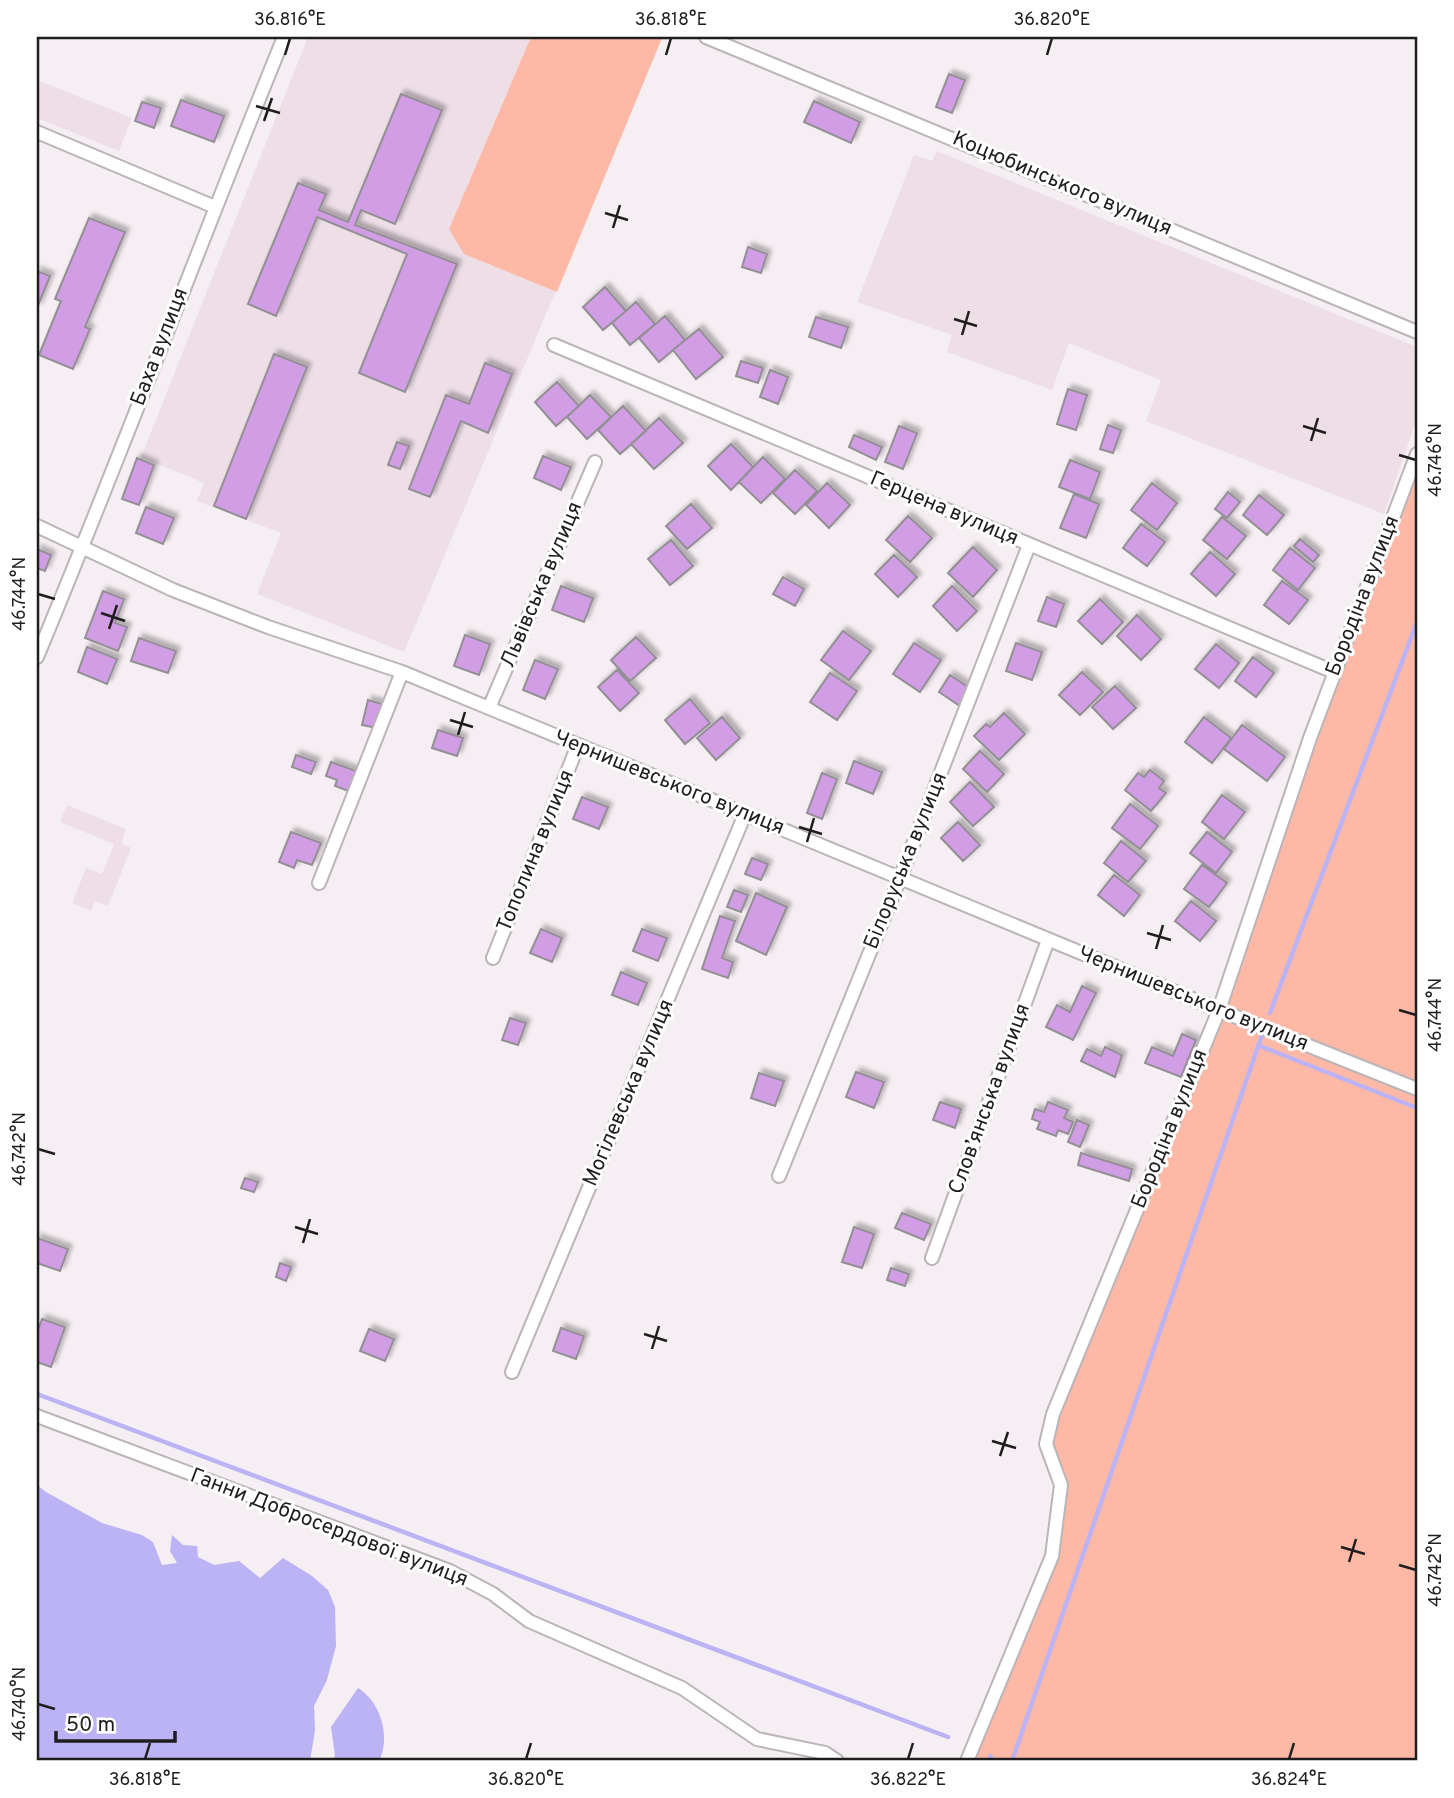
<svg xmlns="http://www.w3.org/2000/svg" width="1454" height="1798" font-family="Overpass,sans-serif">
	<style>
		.built { fill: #eedfe7 }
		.green { fill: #feb8a6 }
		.water { fill: #bbb3f4 }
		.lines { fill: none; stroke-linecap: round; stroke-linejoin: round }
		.stream { stroke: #bbb3f4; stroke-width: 4.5 }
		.building { fill: #d19ee6; stroke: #938f95; stroke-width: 2; filter: url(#shadow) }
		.minor-casing { stroke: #bbb4b8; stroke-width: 16 }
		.minor { stroke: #fff; stroke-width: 12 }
		.ticks { fill: none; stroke: #201d1f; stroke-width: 2.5 }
		.labels { text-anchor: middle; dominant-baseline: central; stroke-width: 6; stroke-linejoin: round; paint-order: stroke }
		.street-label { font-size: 21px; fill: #201d1f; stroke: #fff }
		.neatline { fill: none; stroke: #201d1f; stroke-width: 2.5 }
		.ticks-label { font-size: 18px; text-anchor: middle; fill: #201d1f }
	</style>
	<defs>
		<filter id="shadow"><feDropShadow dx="4" dy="-4" stdDeviation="2" flood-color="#0004"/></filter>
	</defs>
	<rect width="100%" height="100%" fill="#f5eef2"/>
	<path class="built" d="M 308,37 L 662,38 L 404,652 L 257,594 L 281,533 L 197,501 L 204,483 L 141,457 Z
		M 37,80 L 132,118 L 119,151 L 37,118 Z
		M 937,151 L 1417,347 L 1417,418 L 1384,514 L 1146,421 L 1161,380 L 1069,343 L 1052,390 L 947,352 L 952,335 L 857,302 L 914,155 L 932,161 Z
		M 67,805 L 126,829 L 121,843 L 131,848 L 108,906 L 95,901 L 91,911 L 72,903 L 86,868 L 102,874 L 114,844 L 60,822 Z"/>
	<path class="green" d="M 531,37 L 662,38 L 557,292 L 464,254 L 449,229 Z
		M 1417,454 L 1417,1761 L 964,1761 L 1051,1555 L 1061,1485 L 1046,1444 L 1145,1194 Z"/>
	<path class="water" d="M 37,1485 L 46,1492 L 102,1523 L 142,1535 L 153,1542 L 162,1565 L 177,1563 L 170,1551 L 172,1535 L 183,1545 L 197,1546 L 198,1557 L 214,1565 L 239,1561 L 260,1578 L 283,1558 L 312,1576 L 328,1590 L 335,1607 L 336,1646 L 327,1680 L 314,1706 L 315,1730 L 310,1761 L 38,1761 Z
		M 358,1688 C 381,1702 391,1737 379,1761 L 330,1761 L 335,1756 L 331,1727 Z"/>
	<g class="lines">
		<path class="stream" d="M 1270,1013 L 1417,622
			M 1260,1046 L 1417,1108
			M 37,1394 L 948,1737
			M 990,1756 L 993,1761
			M 1012,1761 L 1262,1035"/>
	</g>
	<path class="building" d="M 949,74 L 965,80 L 952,113 L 936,107 Z
		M 401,94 L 442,110 L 395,224 L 361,210 L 355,225 L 457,264 L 405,392 L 359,373 L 407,254 L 317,217 L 276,316 L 248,304 L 298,183 L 326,194 L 319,210 L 348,222 Z
		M 181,100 L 224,116 L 214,142 L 171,126 Z
		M 814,101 L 860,122 L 851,143 L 804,122 Z
		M 142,102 L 161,108 L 154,128 L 135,121 Z
		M 89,218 L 125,232 L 85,327 L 90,329 L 73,369 L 39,355 L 61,301 L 55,299 Z
		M 748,247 L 767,254 L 761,273 L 742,267 Z
		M 37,271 L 50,276 L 37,308 Z
		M 605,287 L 626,311 L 603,330 L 583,307 Z
		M 636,302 L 655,324 L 630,345 L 612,323 Z
		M 665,316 L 685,340 L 659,362 L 639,338 Z
		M 816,317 L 848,327 L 841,348 L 809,337 Z
		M 699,329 L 723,357 L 696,379 L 673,350 Z
		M 274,354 L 307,367 L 246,519 L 214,506 Z
		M 741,361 L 763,368 L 758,383 L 736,376 Z
		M 485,363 L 512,374 L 488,433 L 461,421 L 430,497 L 409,489 L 446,395 L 469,404 Z
		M 770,370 L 788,377 L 778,404 L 760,397 Z
		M 557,382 L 579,406 L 556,426 L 535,402 Z
		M 1068,389 L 1087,395 L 1076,430 L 1057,424 Z
		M 590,395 L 611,417 L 587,439 L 567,417 Z
		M 623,406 L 646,431 L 620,454 L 598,430 Z
		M 659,418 L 683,443 L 654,469 L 631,444 Z
		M 1108,425 L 1121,430 L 1113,453 L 1100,449 Z
		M 899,426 L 917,433 L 903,469 L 885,462 Z
		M 854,435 L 882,447 L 876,460 L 849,447 Z
		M 397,442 L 409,446 L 400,469 L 388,465 Z
		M 731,444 L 753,467 L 731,490 L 708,466 Z
		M 543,456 L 571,467 L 561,490 L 534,478 Z
		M 763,457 L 785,479 L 761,503 L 739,482 Z
		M 137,458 L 154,465 L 139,505 L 122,499 Z
		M 1070,460 L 1100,472 L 1090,499 L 1059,487 Z
		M 795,470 L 817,491 L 795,514 L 773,493 Z
		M 827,483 L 850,505 L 829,528 L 806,505 Z
		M 1152,483 L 1177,503 L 1157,530 L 1131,510 Z
		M 1228,492 L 1240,502 L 1227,518 L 1215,509 Z
		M 1074,494 L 1099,504 L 1086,538 L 1060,528 Z
		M 1259,495 L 1284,515 L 1267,535 L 1243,515 Z
		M 691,504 L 712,528 L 687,549 L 666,526 Z
		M 146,507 L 174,518 L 163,544 L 136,533 Z
		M 908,516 L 932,538 L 910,562 L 886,540 Z
		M 1222,517 L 1246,536 L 1227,559 L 1203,540 Z
		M 1141,524 L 1165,542 L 1147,566 L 1123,548 Z
		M 1300,539 L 1319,555 L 1313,562 L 1294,546 Z
		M 671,540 L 693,566 L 670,585 L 648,559 Z
		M 973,547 L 997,570 L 973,597 L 948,573 Z
		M 1290,548 L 1315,568 L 1298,590 L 1273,570 Z
		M 37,549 L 51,555 L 45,571 L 37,568 Z
		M 1210,552 L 1235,574 L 1216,596 L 1191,574 Z
		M 894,555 L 917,577 L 898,597 L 875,574 Z
		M 783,577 L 804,589 L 795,606 L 773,594 Z
		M 1282,581 L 1308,600 L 1289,624 L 1264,605 Z
		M 561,586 L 593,598 L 584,622 L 552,610 Z
		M 952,586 L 977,611 L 957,631 L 933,606 Z
		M 103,591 L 124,599 L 115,623 L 127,627 L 118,651 L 85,638 Z
		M 1047,597 L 1064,604 L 1056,627 L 1038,621 Z
		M 1100,599 L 1123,622 L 1102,644 L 1078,621 Z
		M 1137,615 L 1161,639 L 1141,660 L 1117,636 Z
		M 843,631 L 871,651 L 849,680 L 821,660 Z
		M 465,635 L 490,644 L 479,675 L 454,666 Z
		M 636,637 L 656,658 L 630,681 L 611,660 Z
		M 139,638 L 176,651 L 168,673 L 131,661 Z
		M 914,643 L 941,660 L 920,692 L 893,674 Z
		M 1016,643 L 1042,652 L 1032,680 L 1006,671 Z
		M 1216,644 L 1239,663 L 1219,688 L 1195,669 Z
		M 87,647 L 117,659 L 107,684 L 78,672 Z
		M 1253,657 L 1274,673 L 1256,697 L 1235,681 Z
		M 535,660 L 558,669 L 545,699 L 523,690 Z
		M 617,670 L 639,693 L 620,711 L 598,687 Z
		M 1082,672 L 1103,692 L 1080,715 L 1059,695 Z
		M 830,673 L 857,691 L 837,720 L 810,702 Z
		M 950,675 L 971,689 L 960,706 L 939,692 Z
		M 1115,686 L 1136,708 L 1113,729 L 1092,707 Z
		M 690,699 L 710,723 L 685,744 L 665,720 Z
		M 368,700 L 382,704 L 377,728 L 362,725 Z
		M 1004,713 L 1025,734 L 999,760 L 974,736 L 986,724 L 990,727 Z
		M 722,717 L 740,738 L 716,760 L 697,738 Z
		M 1204,717 L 1231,738 L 1212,763 L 1185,742 Z
		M 1242,725 L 1285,757 L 1267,781 L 1224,749 Z
		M 438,730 L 463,738 L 457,756 L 432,748 Z
		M 980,751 L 1004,774 L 987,792 L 963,769 Z
		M 296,755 L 316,762 L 311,774 L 292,767 Z
		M 854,761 L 882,772 L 873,794 L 846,783 Z
		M 331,762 L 359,772 L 351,792 L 335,786 L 337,780 L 326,776 Z
		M 1150,770 L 1164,781 L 1159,788 L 1166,793 L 1151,811 L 1125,790 L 1138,773 L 1144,777 Z
		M 822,773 L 837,779 L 822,819 L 807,813 Z
		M 970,782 L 994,807 L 973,826 L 950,802 Z
		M 1222,795 L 1245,812 L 1224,839 L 1202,822 Z
		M 582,797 L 608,807 L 599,829 L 573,819 Z
		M 1130,804 L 1158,826 L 1140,849 L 1112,828 Z
		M 958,822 L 980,845 L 963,861 L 941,838 Z
		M 291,832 L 321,843 L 312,865 L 297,860 L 294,868 L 279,862 Z
		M 1207,832 L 1232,852 L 1216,873 L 1190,853 Z
		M 1121,841 L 1146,861 L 1128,882 L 1104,863 Z
		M 752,858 L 768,864 L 761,880 L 745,874 Z
		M 1202,865 L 1227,883 L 1209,907 L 1184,889 Z
		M 1114,875 L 1140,895 L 1124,916 L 1098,895 Z
		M 734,890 L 748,895 L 741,912 L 727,907 Z
		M 756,893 L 787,907 L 766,955 L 736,941 Z
		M 1191,901 L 1216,921 L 1200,941 L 1175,921 Z
		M 720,916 L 735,921 L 722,958 L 733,962 L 728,978 L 702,969 Z
		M 541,929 L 562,938 L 552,962 L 530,953 Z
		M 642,929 L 667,938 L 658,961 L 633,951 Z
		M 621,972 L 647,983 L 638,1005 L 612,995 Z
		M 1082,986 L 1096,993 L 1073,1040 L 1046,1027 L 1057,1005 L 1070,1012 Z
		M 510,1018 L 526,1023 L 518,1045 L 502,1040 Z
		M 1182,1034 L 1196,1040 L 1181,1077 L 1145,1063 L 1152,1047 L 1173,1056 Z
		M 1105,1047 L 1122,1055 L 1115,1077 L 1081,1061 L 1087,1049 L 1101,1056 Z
		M 856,1072 L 884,1082 L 874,1108 L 846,1097 Z
		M 759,1073 L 784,1081 L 775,1106 L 751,1098 Z
		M 940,1102 L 961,1109 L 955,1128 L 933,1120 Z
		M 1048,1102 L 1068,1110 L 1064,1118 L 1073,1122 L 1068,1134 L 1058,1130 L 1056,1136 L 1037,1129 L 1040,1122 L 1032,1119 L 1035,1109 L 1044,1112 Z
		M 1077,1120 L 1089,1125 L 1080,1147 L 1068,1142 Z
		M 1081,1153 L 1132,1169 L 1129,1181 L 1078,1165 Z
		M 245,1178 L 258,1182 L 254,1192 L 241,1188 Z
		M 902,1213 L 931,1224 L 924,1240 L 895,1228 Z
		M 854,1227 L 874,1234 L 862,1268 L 842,1262 Z
		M 37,1238 L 68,1249 L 60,1271 L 37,1263 Z
		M 280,1263 L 291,1267 L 286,1281 L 276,1277 Z
		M 891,1268 L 909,1274 L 905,1286 L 887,1280 Z
		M 42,1319 L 65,1327 L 51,1367 L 37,1362 L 37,1333 Z
		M 561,1328 L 584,1336 L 576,1359 L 553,1351 Z
		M 369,1329 L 394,1339 L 385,1361 L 360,1351 Z"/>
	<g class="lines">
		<g class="minor-casing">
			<path id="minor" d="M 706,37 L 1417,332
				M 37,132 L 215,207
				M 554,345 L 1334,672
				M 37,526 L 173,590 L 268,627 L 402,672 L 1219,1010 L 1417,1089
				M 37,657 C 123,451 200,243 284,37
				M 489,708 L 595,462
				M 319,883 L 402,672
				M 493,958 L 578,745
				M 779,1176 L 900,878 L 1029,545
				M 932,1258 L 1048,940
				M 512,1372 L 745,814
				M 37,1416 L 450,1571 L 493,1594 L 529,1621 L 682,1688 L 757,1739 L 825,1753 L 837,1761
				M 967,1761 L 1052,1556 L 1061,1485 L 1046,1444 L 1053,1414 L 1219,1010 L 1310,738 L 1417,454"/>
		</g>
		<use href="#minor" class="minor"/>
	</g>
	<path class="ticks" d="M 285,55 L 290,38M 666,55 L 671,38M 1047,55 L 1052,38M 256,106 L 280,113M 264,121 L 272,98M 605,213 L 628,220M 613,228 L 620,205M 954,319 L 977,326M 962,335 L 969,311M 1303,426 L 1326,433M 1311,441 L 1318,418M 1399,455 L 1416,460M 38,594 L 55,599M 101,613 L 125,621M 109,629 L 117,605M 450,720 L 473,727M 458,735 L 465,712M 799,827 L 822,834M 807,842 L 814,818M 1147,933 L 1171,940M 1156,949 L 1163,925M 1399,1010 L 1416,1015M 38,1149 L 55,1154M 295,1227 L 318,1234M 303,1243 L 310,1219M 644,1334 L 667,1341M 652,1349 L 659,1326M 992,1441 L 1016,1448M 1000,1456 L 1008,1432M 1341,1547 L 1365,1554M 1349,1562 L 1356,1539M 1399,1565 L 1416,1570M 38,1704 L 55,1709M 145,1759 L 150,1743M 526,1759 L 531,1743M 908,1759 L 913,1743M 1289,1759 L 1294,1743"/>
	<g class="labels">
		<g class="street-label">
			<text transform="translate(1062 184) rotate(23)">Коцюбинського вулиця</text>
			<text transform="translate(160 347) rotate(-69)">Баха вулиця</text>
			<text transform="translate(944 509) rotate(23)">Герцена вулиця</text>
			<text transform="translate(542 585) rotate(-67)">Львівська вулиця</text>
			<text transform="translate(1363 596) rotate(-69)">Бородіна вулиця</text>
			<text transform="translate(669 783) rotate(22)">Чернишевського вулиця</text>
			<text transform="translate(536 851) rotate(-68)">Тополина вулиця</text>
			<text transform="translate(906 861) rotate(-68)">Білоруська вулиця</text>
			<text transform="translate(1193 999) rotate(22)">Чернишевського вулиця</text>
			<text transform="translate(629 1093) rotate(-67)">Могілевська вулиця</text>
			<text transform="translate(990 1099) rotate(-70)">Слов’янська вулиця</text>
			<text transform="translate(1170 1129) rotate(-68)">Бородіна вулиця</text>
			<text transform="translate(329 1528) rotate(21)">Ганни Добросердової вулиця</text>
		</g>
	</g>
	<rect width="1454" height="1798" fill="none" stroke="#ffffff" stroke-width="77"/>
	<path d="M56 1731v10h119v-10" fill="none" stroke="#201d1f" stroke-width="3.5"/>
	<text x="66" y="1731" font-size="21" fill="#201d1f" stroke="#ffffff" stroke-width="5" paint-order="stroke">50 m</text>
	<rect x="38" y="38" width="1378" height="1721" class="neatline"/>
	<g class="ticks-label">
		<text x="290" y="25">36.816°E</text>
		<text x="671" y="25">36.818°E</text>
		<text x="1052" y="25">36.820°E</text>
		<text transform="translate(1435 460) rotate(-90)" y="6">46.746°N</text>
		<text transform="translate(19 594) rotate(-90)" y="6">46.744°N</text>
		<text transform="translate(1435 1015) rotate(-90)" y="6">46.744°N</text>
		<text transform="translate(19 1149) rotate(-90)" y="6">46.742°N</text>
		<text transform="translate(1435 1570) rotate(-90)" y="6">46.742°N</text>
		<text transform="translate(19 1704) rotate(-90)" y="6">46.740°N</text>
		<text x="145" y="1785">36.818°E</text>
		<text x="526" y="1785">36.820°E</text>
		<text x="908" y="1785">36.822°E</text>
		<text x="1289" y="1785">36.824°E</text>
	</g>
</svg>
